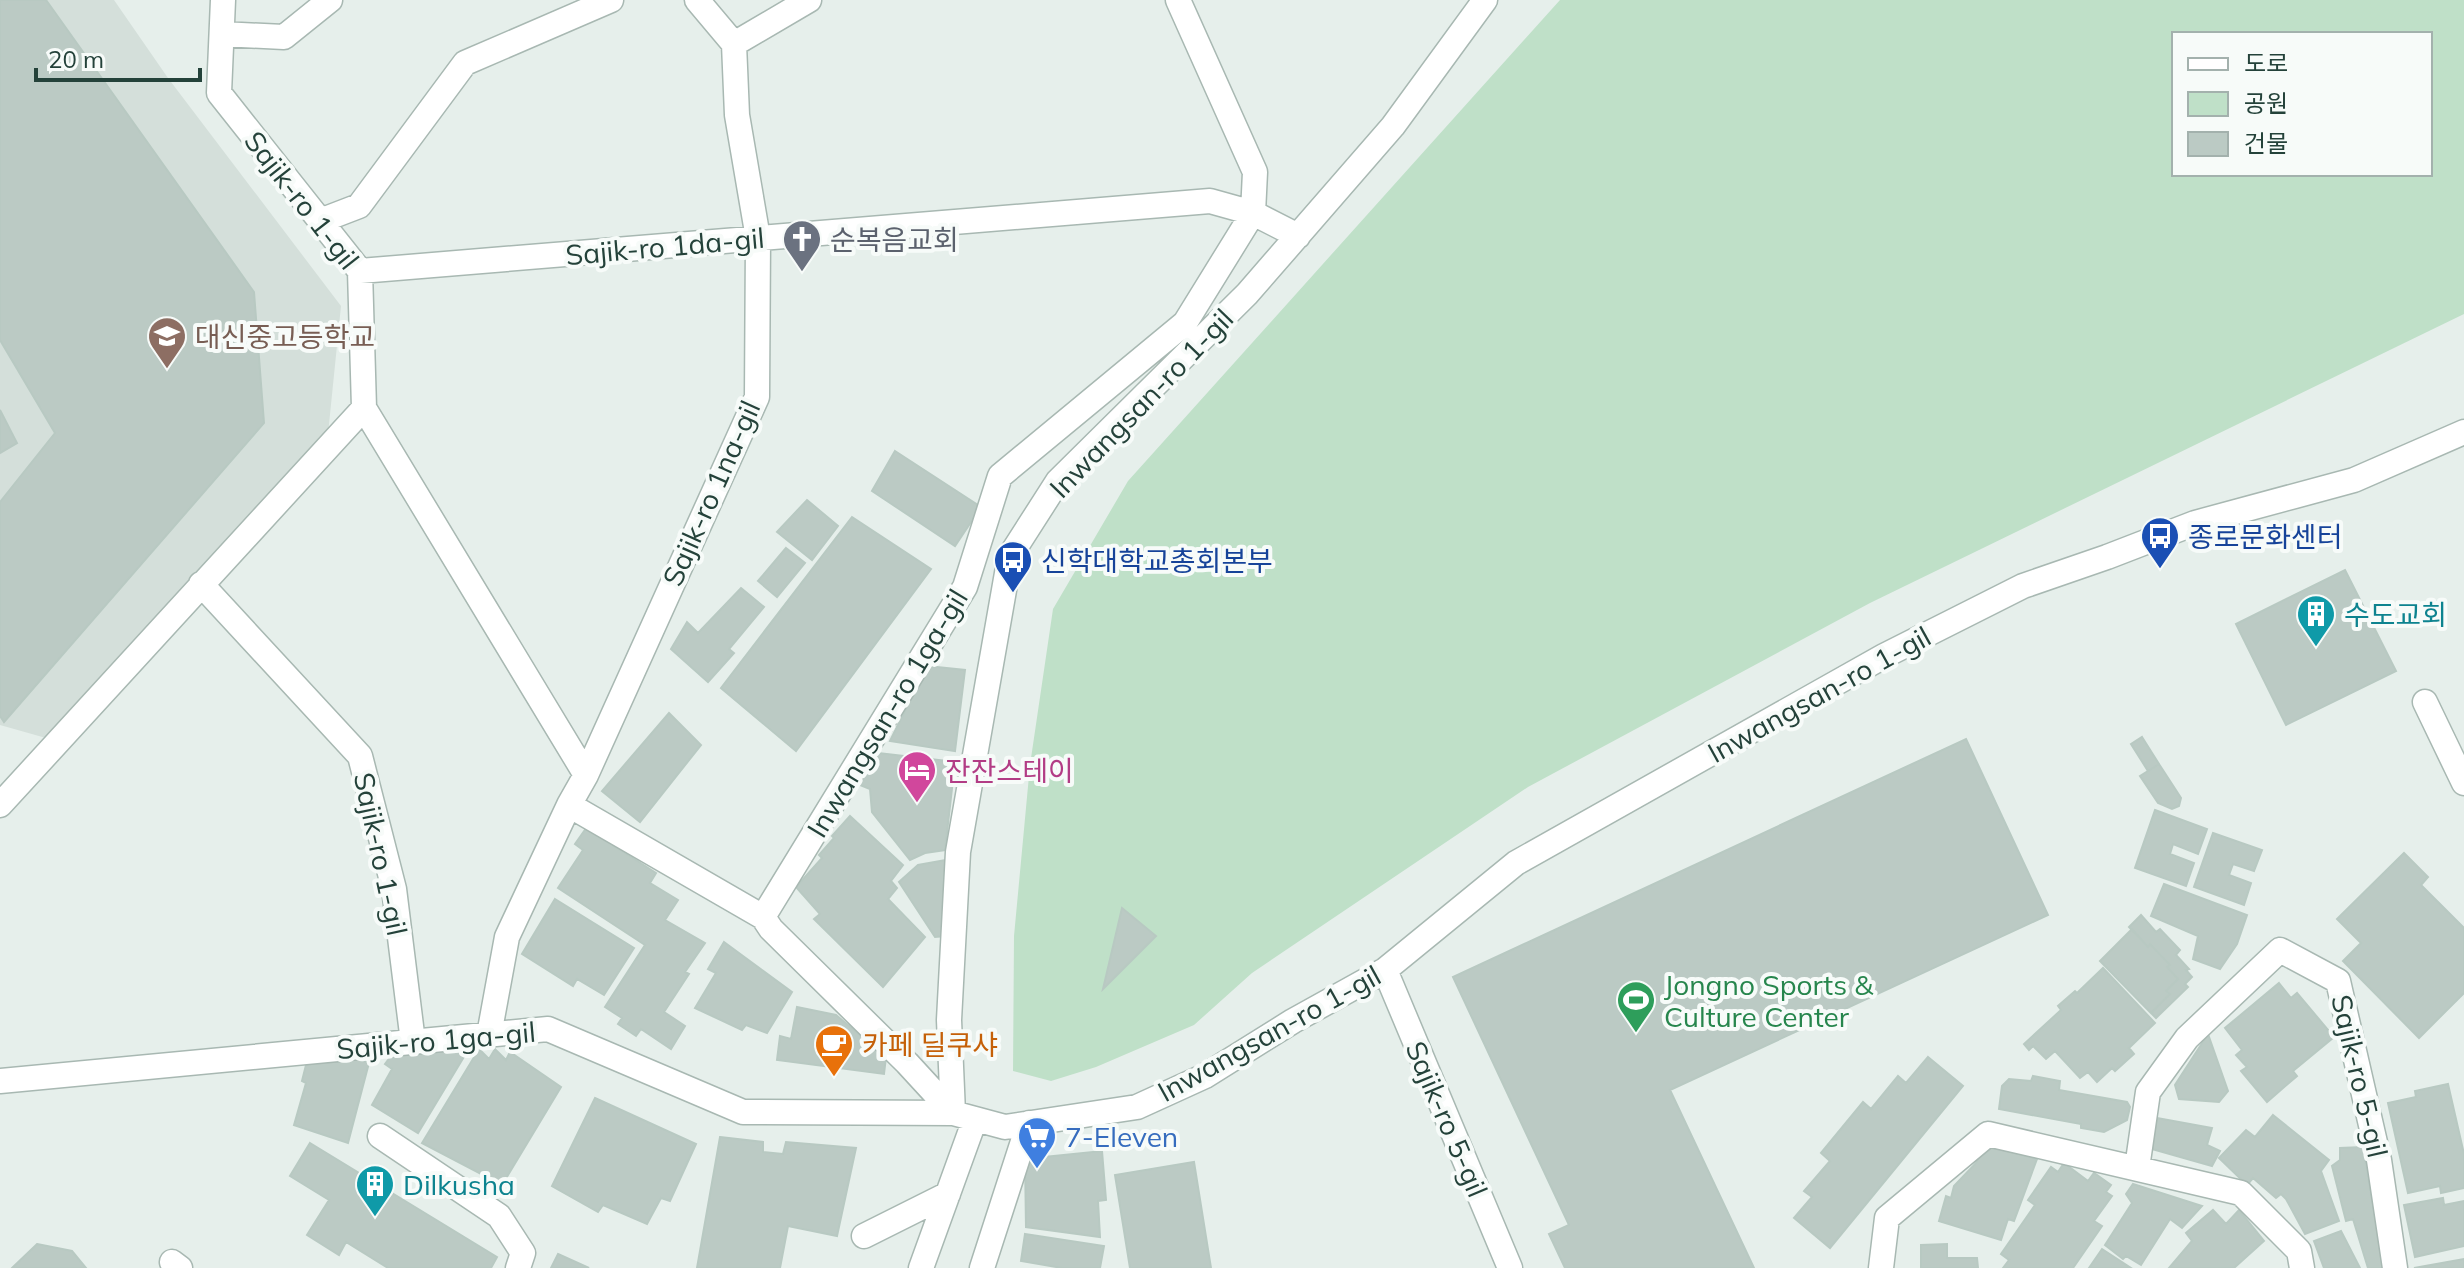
<svg xmlns="http://www.w3.org/2000/svg" width="2464" height="1268" font-family="Mulish,'Noto Sans KR',sans-serif">
	<style>
		.built { fill: #d4dfda }
		.green { fill: #bfe0c8; fill-rule: evenodd }
		.building { fill: #bbcac4; stroke: #b8c9c2; stroke-width: 2 }
		.lines { fill: none; stroke-linecap: round; stroke-linejoin: round }
		.minor-casing { stroke: #a8b8b2; stroke-width: 27 }
		.minor { stroke: #fff; stroke-width: 24 }
		.labels { text-anchor: middle; dominant-baseline: central; stroke-width: 8; stroke-linejoin: round; paint-order: stroke }
		.street-label { font-size: 28px; fill: #24423a; stroke: #f7fbf9 }
		.worship-label { font-size: 28px; fill: #5b616d; stroke: #f7fbf9; text-anchor: start }
		.education-label { font-size: 28px; fill: #785e54; stroke: #f7fbf9; text-anchor: start }
		.transit-label { font-size: 28px; fill: #164399; stroke: #f7fbf9; text-anchor: start }
		.culture-label { font-size: 28px; fill: #0d838f; stroke: #f7fbf9; text-anchor: start }
		.hotel-label { font-size: 28px; fill: #b23c85; stroke: #f7fbf9; text-anchor: start }
		.leisure-label { font-size: 28px; fill: #27864d; stroke: #f7fbf9; text-anchor: start }
		.food-label { font-size: 28px; fill: #c56008; stroke: #f7fbf9; text-anchor: start }
		.shop-label { font-size: 28px; fill: #366cbe; stroke: #f7fbf9; text-anchor: start }
	</style>
	<rect width="100%" height="100%" fill="#e6efeb"/>
	<path class="built" d="M 0,0 L 114,0 L 168,78 L 341,306 L 328,434 L 53,740 L 0,725 Z"/>
	<path class="green" d="M 1560,0 L 2464,0 L 2464,314 L 1870,603 L 1528,787 L 1252,973 L 1194,1025 L 1096,1067 L 1051,1081 L 1013,1071 L 1014,936 L 1030,765 L 1053,609 L 1128,481 ZM 2174,34 L 2430,34 L 2430,174 L 2174,174 Z"/>
	<path class="building" d="M 0,0 L 46,0 L 254,292 L 264,423 L 4,722 L 0,716 L 0,502 L 55,433 L 0,340 Z
		M 0,410 L 17,443 L 0,453 Z
		M 895,451 L 981,507 L 955,546 L 872,491 Z
		M 807,500 L 838,526 L 812,560 L 777,532 Z
		M 852,517 L 931,569 L 796,751 L 721,688 Z
		M 786,548 L 805,563 L 777,597 L 758,581 Z
		M 2345,570 L 2396,671 L 2286,725 L 2236,624 Z
		M 741,588 L 764,607 L 729,649 L 734,653 L 708,682 L 671,649 L 687,622 L 698,633 Z
		M 927,666 L 965,670 L 955,751 L 890,741 Z
		M 669,713 L 701,745 L 640,822 L 602,791 Z
		M 2142,737 L 2159,764 L 2148,771 L 2131,744 Z
		M 1966,739 L 2048,915 L 1670,1090 L 1754,1268 L 1565,1268 L 1549,1234 L 1569,1225 L 1453,977 Z
		M 878,753 L 955,762 L 945,850 L 925,853 L 910,860 L 872,812 L 870,789 L 860,785 Z
		M 2159,764 L 2181,798 L 2179,806 L 2172,809 L 2158,803 L 2140,776 Z
		M 2155,810 L 2207,829 L 2198,854 L 2173,844 L 2170,854 L 2194,863 L 2186,886 L 2135,868 Z
		M 850,816 L 903,865 L 891,881 L 897,888 L 888,899 L 925,937 L 883,987 L 814,919 L 820,914 L 796,887 L 822,858 L 819,855 L 834,838 L 832,836 Z
		M 589,824 L 616,842 L 614,846 L 656,873 L 650,883 L 678,900 L 665,920 L 705,943 L 685,972 L 689,974 L 664,1012 L 685,1026 L 671,1049 L 641,1029 L 636,1036 L 618,1024 L 622,1018 L 605,1007 L 645,945 L 558,888 L 583,850 L 575,844 Z
		M 2213,833 L 2262,850 L 2254,871 L 2233,864 L 2229,875 L 2251,883 L 2244,905 L 2194,887 Z
		M 2404,853 L 2428,877 L 2421,885 L 2464,928 L 2464,993 L 2419,1038 L 2343,961 L 2361,943 L 2337,919 Z
		M 946,860 L 946,936 L 935,937 L 899,882 L 918,865 Z
		M 2164,884 L 2247,915 L 2237,944 L 2220,969 L 2193,959 L 2198,936 L 2151,916 Z
		M 555,899 L 634,948 L 604,995 L 577,979 L 573,986 L 522,954 Z
		M 1122,908 L 1156,936 L 1103,989 Z
		M 2141,915 L 2156,932 L 2160,929 L 2180,950 L 2176,955 L 2189,969 L 2186,970 L 2192,977 L 2185,984 L 2188,987 L 2156,1018 L 2151,1013 L 2170,994 L 2166,991 L 2178,979 L 2167,967 L 2170,965 L 2150,944 L 2148,947 L 2129,927 Z
		M 2132,929 L 2148,947 L 2150,944 L 2170,965 L 2167,967 L 2178,979 L 2166,991 L 2170,994 L 2151,1013 L 2100,961 Z
		M 724,942 L 792,992 L 767,1033 L 746,1025 L 742,1030 L 695,1008 L 716,973 L 708,969 Z
		M 2103,968 L 2155,1023 L 2129,1048 L 2134,1054 L 2115,1071 L 2112,1068 L 2097,1082 L 2088,1072 L 2080,1078 L 2055,1051 L 2046,1059 L 2033,1046 L 2029,1050 L 2024,1044 L 2061,1010 L 2058,1006 L 2075,991 L 2077,993 Z
		M 2279,983 L 2291,998 L 2297,993 L 2334,1037 L 2293,1071 L 2297,1076 L 2267,1102 L 2241,1071 L 2247,1067 L 2236,1055 L 2242,1050 L 2225,1028 Z
		M 797,1007 L 836,1015 L 886,1057 L 884,1074 L 777,1060 L 780,1036 L 791,1039 Z
		M 2208,1034 L 2228,1091 L 2219,1102 L 2179,1099 L 2175,1085 Z
		M 452,1046 L 465,1055 L 418,1133 L 372,1105 L 392,1069 L 385,1064 L 397,1048 L 439,1048 L 447,1053 Z
		M 479,1049 L 489,1059 L 495,1049 L 506,1060 L 510,1052 L 561,1087 L 502,1185 L 422,1143 Z
		M 347,1055 L 369,1063 L 348,1143 L 294,1125 L 306,1083 L 302,1081 L 306,1065 L 328,1057 L 346,1061 Z
		M 1928,1057 L 1963,1086 L 1830,1248 L 1794,1218 L 1812,1197 L 1804,1191 L 1830,1161 L 1821,1153 L 1863,1102 L 1871,1109 L 1898,1076 L 1906,1083 Z
		M 2033,1076 L 2060,1081 L 2059,1090 L 2127,1102 L 2130,1107 L 2127,1120 L 2104,1132 L 2081,1128 L 2081,1124 L 1999,1109 L 2002,1086 L 2009,1079 L 2031,1081 Z
		M 2448,1084 L 2464,1154 L 2464,1188 L 2441,1193 L 2440,1186 L 2408,1193 L 2388,1103 L 2416,1097 L 2415,1091 Z
		M 595,1098 L 696,1144 L 670,1201 L 661,1198 L 647,1224 L 603,1205 L 598,1212 L 552,1186 Z
		M 2273,1115 L 2329,1160 L 2321,1171 L 2339,1221 L 2305,1234 L 2286,1199 L 2281,1194 L 2276,1198 L 2253,1178 L 2247,1185 L 2219,1158 L 2246,1130 L 2255,1137 Z
		M 2157,1118 L 2212,1128 L 2207,1145 L 2220,1151 L 2212,1166 L 2152,1149 Z
		M 720,1137 L 763,1142 L 763,1152 L 783,1154 L 786,1142 L 856,1148 L 837,1236 L 788,1226 L 780,1268 L 697,1268 Z
		M 310,1143 L 497,1257 L 491,1268 L 388,1268 L 346,1242 L 339,1255 L 307,1235 L 329,1200 L 290,1176 Z
		M 2363,1147 L 2384,1268 L 2368,1268 L 2353,1219 L 2346,1221 L 2332,1166 L 2340,1160 L 2340,1148 Z
		M 1996,1148 L 2037,1159 L 2014,1221 L 2008,1219 L 2001,1240 L 1939,1221 L 1946,1196 L 1951,1198 L 1954,1186 L 1976,1163 L 1982,1151 Z
		M 1102,1151 L 1106,1200 L 1098,1201 L 1100,1237 L 1026,1227 L 1025,1159 Z
		M 1194,1162 L 1211,1268 L 1130,1268 L 1115,1175 Z
		M 2064,1163 L 2088,1181 L 2094,1173 L 2111,1185 L 2106,1192 L 2112,1196 L 2094,1221 L 2102,1226 L 2073,1268 L 2003,1268 L 2009,1260 L 2001,1254 L 2035,1205 L 2028,1200 L 2051,1167 L 2058,1172 Z
		M 2133,1184 L 2202,1206 L 2182,1228 L 2170,1219 L 2141,1265 L 2126,1256 L 2123,1259 L 2105,1245 L 2132,1203 L 2126,1194 Z
		M 2443,1198 L 2444,1205 L 2464,1201 L 2464,1246 L 2415,1257 L 2404,1205 Z
		M 2213,1210 L 2226,1224 L 2239,1210 L 2264,1241 L 2234,1268 L 2169,1268 L 2192,1241 L 2186,1233 Z
		M 2341,1231 L 2360,1268 L 2324,1268 L 2314,1241 Z
		M 1025,1234 L 1104,1246 L 1100,1268 L 1062,1268 L 1021,1261 Z
		M 37,1244 L 72,1251 L 86,1268 L 12,1268 Z
		M 1947,1244 L 1947,1258 L 1977,1258 L 1978,1268 L 1921,1268 L 1921,1245 Z
		M 2102,1249 L 2131,1268 L 2089,1268 Z
		M 558,1254 L 589,1268 L 551,1268 Z
		M 2464,1259 L 2464,1268 L 2414,1268 Z"/>
	<g class="lines">
		<g class="minor-casing">
			<path id="minor" d="M 697,0 L 734,44
				M 1485,0 L 1393,126 L 1247,294 L 1058,481 L 1010,556 L 958,852 L 949,1020 L 953,1113 L 1005,1127 L 1137,1107 L 1205,1076 L 1293,1021 L 1385,970 L 1516,863 L 1884,656 L 2023,586 L 2107,557 L 2195,523 L 2354,480 L 2464,432
				M 222,34 L 284,37 L 330,0
				M 320,221 L 359,206 L 465,63 L 611,0
				M 360,271 L 1210,201 L 1253,213 L 1298,236
				M 364,408 L 586,775
				M 201,584 L 360,756 L 394,889 L 413,1042
				M 2425,702 L 2464,783
				M 0,805 L 364,408 L 360,271 L 219,93 L 223,0
				M 569,805 L 763,917 L 771,929 L 907,1063 L 953,1113
				M 763,917 L 965,587 L 1000,476 L 1185,323 L 1253,213 L 1255,172 L 1178,0
				M 1385,970 L 1510,1268
				M 489,1035 L 507,937 L 569,805 L 586,775 L 757,397 L 758,238 L 737,115 L 734,44 L 809,0
				M 0,1081 L 548,1029 L 743,1112 L 953,1113
				M 380,1136 L 499,1216 L 523,1253 L 518,1268
				M 2137,1168 L 2148,1092 L 2187,1038 L 2280,950 L 2338,981 L 2379,1160 L 2395,1268
				M 864,1236 L 948,1194
				M 172,1262 L 180,1268
				M 921,1268 L 975,1119
				M 982,1268 L 1029,1123
				M 1881,1268 L 1887,1218 L 1988,1134 L 2241,1193 L 2299,1251 L 2302,1268"/>
		</g>
		<use href="#minor" class="minor"/>
	</g>
	<defs>
		<g id="church-pin" transform="scale(2)"><path d="M0 17L-7.5 6A9.5 9.5 0 1 1 7.5 6Z" fill="#6b7280" stroke="#f7fbf9"/><path d="M-1.2-6h2.4v3.5h3.3v2.4h-3.3V6h-2.4V-.1h-3.3v-2.4h3.3Z" fill="#fff"/></g>
		<g id="school-pin" transform="scale(2)"><path d="M0 17L-7.5 6A9.5 9.5 0 1 1 7.5 6Z" fill="#8d6e63" stroke="#f7fbf9"/><path d="M0-5L7-2L0 1L-7-2ZM-4 1L0 2.5L4 1V4Q0 6-4 4Z" fill="#fff"/></g>
		<g id="bus-pin" transform="scale(2)"><path d="M0 17L-7.5 6A9.5 9.5 0 1 1 7.5 6Z" fill="#1a4fb4" stroke="#f7fbf9"/><path d="M-5-6H5V4H4V6H2V4H-2V6H-4V4H-5ZM-3.5-4V0h7V-4ZM-3.5 1.2v1.5H-2V1.2ZM2 1.2v1.5H3.5V1.2Z" fill="#fff"/></g>
		<g id="building-pin" transform="scale(2)"><path d="M0 17L-7.5 6A9.5 9.5 0 1 1 7.5 6Z" fill="#0f9aa8" stroke="#f7fbf9"/><path d="M-4-6H4V6H1V3H-1V6H-4ZM-2.5-4.3h1.7v1.8h-1.7ZM.8-4.3h1.7v1.8H.8ZM-2.5-1h1.7V.8h-1.7ZM.8-1h1.7V.8H.8Z" fill="#fff"/></g>
		<g id="hotel-pin" transform="scale(2)"><path d="M0 17L-7.5 6A9.5 9.5 0 1 1 7.5 6Z" fill="#d1479c" stroke="#f7fbf9"/><path d="M-6-4.5h1.5V1H6V5H4.5V3h-9V5H-6ZM-4 0a1.8 1.8 0 1 1 3.6 0ZM.5 0V-2.5h3Q6-2.5 6 0Z" fill="#fff"/></g>
		<g id="stadium-pin" transform="scale(2)"><path d="M0 17L-7.5 6A9.5 9.5 0 1 1 7.5 6Z" fill="#2e9e5b" stroke="#f7fbf9"/><path d="M0-5a6.5 5 0 1 0 0 10a6.5 5 0 1 0 0-10ZM-3.5-1.8h7v3.6h-7Z" fill="#fff"/></g>
		<g id="cafe-pin" transform="scale(2)"><path d="M0 17L-7.5 6A9.5 9.5 0 1 1 7.5 6Z" fill="#e8710a" stroke="#f7fbf9"/><path d="M-5.5-4.5H6V0H3Q3 3.5 0 3.5H-2.5Q-5.5 3.5-5.5 0ZM3-3.2v2h1.7v-2ZM-6 4.5H4V6H-6Z" fill="#fff"/></g>
		<g id="supermarket-pin" transform="scale(2)"><path d="M0 17L-7.5 6A9.5 9.5 0 1 1 7.5 6Z" fill="#3f7fe0" stroke="#f7fbf9"/><path d="M-6-5.5h2.5l.6 2H6L4.5 2H-2.5L-4.4-4H-6ZM-1.5 3.2a1.3 1.3 0 1 0 .1 0ZM3 3.2a1.3 1.3 0 1 0 .1 0Z" fill="#fff"/></g>
	</defs>
	<g fill-rule="evenodd">
		<use href="#church-pin" x="802" y="239"/>
		<use href="#school-pin" x="167" y="336"/>
		<use href="#bus-pin" x="2160" y="536"/>
		<use href="#bus-pin" x="1013" y="560"/>
		<use href="#building-pin" x="2316" y="614"/>
		<use href="#hotel-pin" x="917" y="770"/>
		<use href="#stadium-pin" x="1636" y="1000"/>
		<use href="#cafe-pin" x="834" y="1044"/>
		<use href="#supermarket-pin" x="1037" y="1136"/>
		<use href="#building-pin" x="375" y="1184"/>
	</g>
	<g class="labels">
		<g class="street-label">
			<text transform="translate(302 200) rotate(52)">Sajik-ro 1-gil</text>
			<text transform="translate(665 246) rotate(-5)">Sajik-ro 1da-gil</text>
			<text transform="translate(1141 403) rotate(-46)">Inwangsan-ro 1-gil</text>
			<text transform="translate(711 493) rotate(-66)">Sajik-ro 1na-gil</text>
			<text transform="translate(1819 694) rotate(-29)">Inwangsan-ro 1-gil</text>
			<text transform="translate(887 713) rotate(-59)">Inwangsan-ro 1ga-gil</text>
			<text transform="translate(381 854) rotate(78)">Sajik-ro 1-gil</text>
			<text transform="translate(1269 1033) rotate(-29)">Inwangsan-ro 1-gil</text>
			<text transform="translate(436 1040) rotate(-5)">Sajik-ro 1ga-gil</text>
			<text transform="translate(2360 1076) rotate(77)">Sajik-ro 5-gil</text>
			<text transform="translate(1447 1119) rotate(67)">Sajik-ro 5-gil</text>
		</g>
		<g class="worship-label">
			<text x="830" y="239">순복음교회</text>
		</g>
		<g class="education-label">
			<text x="195" y="336">대신중고등학교</text>
		</g>
		<g class="transit-label">
			<text x="2188" y="536">종로문화센터</text>
			<text x="1041" y="560">신학대학교총회본부</text>
		</g>
		<g class="culture-label">
			<text x="2344" y="614">수도교회</text>
			<text x="403" y="1184">Dilkusha</text>
		</g>
		<g class="hotel-label">
			<text x="945" y="770">잔잔스테이</text>
		</g>
		<g class="leisure-label">
			<text x="1664" y="984">Jongno Sports &amp;<tspan x="1664" dy="32">Culture Center</tspan></text>
		</g>
		<g class="food-label">
			<text x="862" y="1044">카페 딜쿠샤</text>
		</g>
		<g class="shop-label">
			<text x="1065" y="1136">7-Eleven</text>
		</g>
	</g>
	<rect x="2172" y="32" width="260" height="144" fill="#f7fbf9" stroke="#a3b1ad" stroke-width="2"/>
	<rect x="2188" y="58" width="40" height="12" fill="#ffffff" stroke="#a3b1ad" stroke-width="2"/>
	<text x="2244" y="72" font-size="24" fill="#24423a">도로</text>
	<rect x="2188" y="92" width="40" height="24" fill="#bfe0c8" stroke="#a3b1ad" stroke-width="2"/>
	<text x="2244" y="112" font-size="24" fill="#24423a">공원</text>
	<rect x="2188" y="132" width="40" height="24" fill="#bbcac4" stroke="#a3b1ad" stroke-width="2"/>
	<text x="2244" y="152" font-size="24" fill="#24423a">건물</text>
	<path d="M36 68v12h164v-12" fill="none" stroke="#24423a" stroke-width="4"/>
	<text x="48" y="68" font-size="24" fill="#24423a" stroke="#f7fbf9" stroke-width="6" paint-order="stroke">20 m</text>
</svg>
